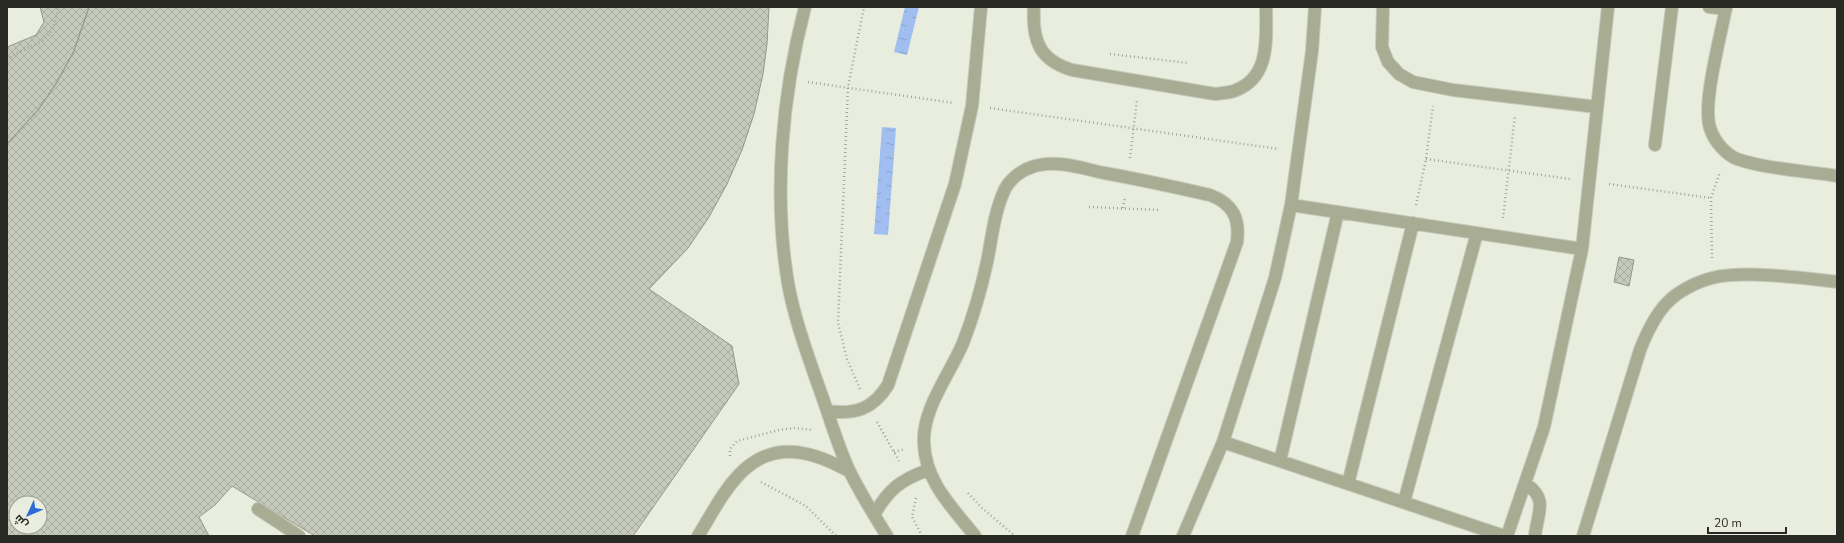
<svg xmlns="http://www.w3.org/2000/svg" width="1844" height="543" font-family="'Nunito Sans',Cairo,sans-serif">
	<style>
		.water { fill: url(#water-ripples) }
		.building { fill: url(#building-cross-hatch); stroke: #96998a; fill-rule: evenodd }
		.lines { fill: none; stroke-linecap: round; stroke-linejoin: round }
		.lane-casing { stroke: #c6cabc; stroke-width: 14 }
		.path { stroke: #a2a599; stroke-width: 2.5; stroke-dasharray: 1 3; stroke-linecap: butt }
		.lane { stroke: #a7ac93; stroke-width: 12 }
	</style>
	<defs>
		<pattern id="water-ripples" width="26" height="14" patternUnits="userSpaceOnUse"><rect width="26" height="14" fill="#a1bef1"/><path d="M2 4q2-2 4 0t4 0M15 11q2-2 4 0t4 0" fill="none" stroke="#8ba3ce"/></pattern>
		<pattern id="building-cross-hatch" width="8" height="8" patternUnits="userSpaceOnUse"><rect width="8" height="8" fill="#c6cabb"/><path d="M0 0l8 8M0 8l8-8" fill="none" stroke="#aaaea1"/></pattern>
	</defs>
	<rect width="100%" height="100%" fill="#e9eddd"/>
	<path class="water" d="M 905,7 L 919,7 L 907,55 L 894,52 Z
		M 882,127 L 896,128 L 888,235 L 874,234 Z"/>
	<path class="building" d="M 40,7 L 89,7 L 74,51 L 57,82 L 38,110 L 7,144 L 7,47 L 36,35 L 44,22 Z
		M 89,7 L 769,7 L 767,44 L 763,74 L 754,114 L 742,150 L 727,184 L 709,217 L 688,248 L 649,289 L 732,346 L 739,384 L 633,536 L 315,536 L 232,486 L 215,505 L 199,517 L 209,536 L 7,536 L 7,144 L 38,110 L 57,82 L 74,51 ZM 16,503 L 40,503 L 40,527 L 16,527 Z
		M 1619,257 L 1634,260 L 1629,286 L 1614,282 Z"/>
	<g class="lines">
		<g class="lane-casing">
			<path id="lane" d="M 805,7 C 782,95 773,194 788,283 C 794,317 806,350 817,382 C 828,411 836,442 849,470 C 860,493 874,515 887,536
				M 1034,7 C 1032,40 1039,60 1072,70 L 1215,94 C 1221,93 1228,93 1234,91 C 1271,78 1266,38 1266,7
				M 1383,7 L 1382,47 L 1388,62 L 1399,74 L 1413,82 L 1453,90 L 1597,107
				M 1709,7 L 1726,9
				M 1726,7 C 1721,36 1702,103 1710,128 C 1714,141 1725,154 1737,159 C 1766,169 1807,171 1837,176
				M 1655,145 L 1672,7
				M 1291,205 L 1582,249
				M 828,411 C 855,415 873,409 888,385 L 955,184 L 972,106 L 981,7
				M 1223,442 L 1504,536
				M 1280,461 L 1338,212
				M 1348,484 L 1413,223
				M 1526,484 C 1549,499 1537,514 1535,536
				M 1404,502 L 1477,233
				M 258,509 L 299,536
				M 874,515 C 888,490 900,480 928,470
				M 698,536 C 724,494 747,440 807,454 C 822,457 836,464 849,471
				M 975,536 C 953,508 925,482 924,443 C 922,409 950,374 963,343 C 973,317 981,290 987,262 C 992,238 994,212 1005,189 C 1010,179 1022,170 1032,167 C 1055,159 1081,168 1104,173 C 1139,179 1174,187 1210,195 C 1233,204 1240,218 1237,242 L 1132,536
				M 1183,536 L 1223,442 L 1275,278 L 1291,205 L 1312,51 L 1315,7
				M 1507,536 L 1544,427 L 1582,249 L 1608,7
				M 1583,536 L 1640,350 C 1647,332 1656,312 1671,299 C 1681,290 1699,281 1712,278 C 1744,270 1803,278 1837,282"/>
		</g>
		<path class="path" d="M 1110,54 L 1188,63
			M 7,60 C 33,40 54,48 58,7
			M 808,82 L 954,103
			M 990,108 L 1279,149
			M 1130,158 L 1137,100
			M 1426,159 L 1570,179
			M 1609,184 L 1711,198
			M 1416,205 L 1426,159 L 1433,106
			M 1089,207 L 1159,210
			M 1123,208 L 1125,197
			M 1503,218 L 1515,116
			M 1712,258 L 1711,198 L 1720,172
			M 860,389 L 847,359 L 838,323 L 848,87 L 864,7
			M 877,422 L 899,461
			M 894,452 L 905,449
			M 730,456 L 730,449 L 737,441 L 779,430 L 794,428 L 813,430
			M 761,482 L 806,506 L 836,536
			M 968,493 L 982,508 L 1015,536
			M 916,498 L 912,517 L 922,536"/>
		<use href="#lane" class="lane"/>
	</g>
	<rect width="1844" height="543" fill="none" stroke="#292a24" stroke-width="16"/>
	<g transform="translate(28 515) rotate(226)"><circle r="19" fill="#e9eddd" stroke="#9c9f93"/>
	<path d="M0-3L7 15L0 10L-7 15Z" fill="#2e6bd9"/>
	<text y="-6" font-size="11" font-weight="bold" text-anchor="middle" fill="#292a24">ش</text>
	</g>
	<path d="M1708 527v6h78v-6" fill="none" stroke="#292a24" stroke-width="2"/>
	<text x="1714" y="527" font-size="12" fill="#292a24" stroke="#e9eddd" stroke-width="3" paint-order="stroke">20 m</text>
</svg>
